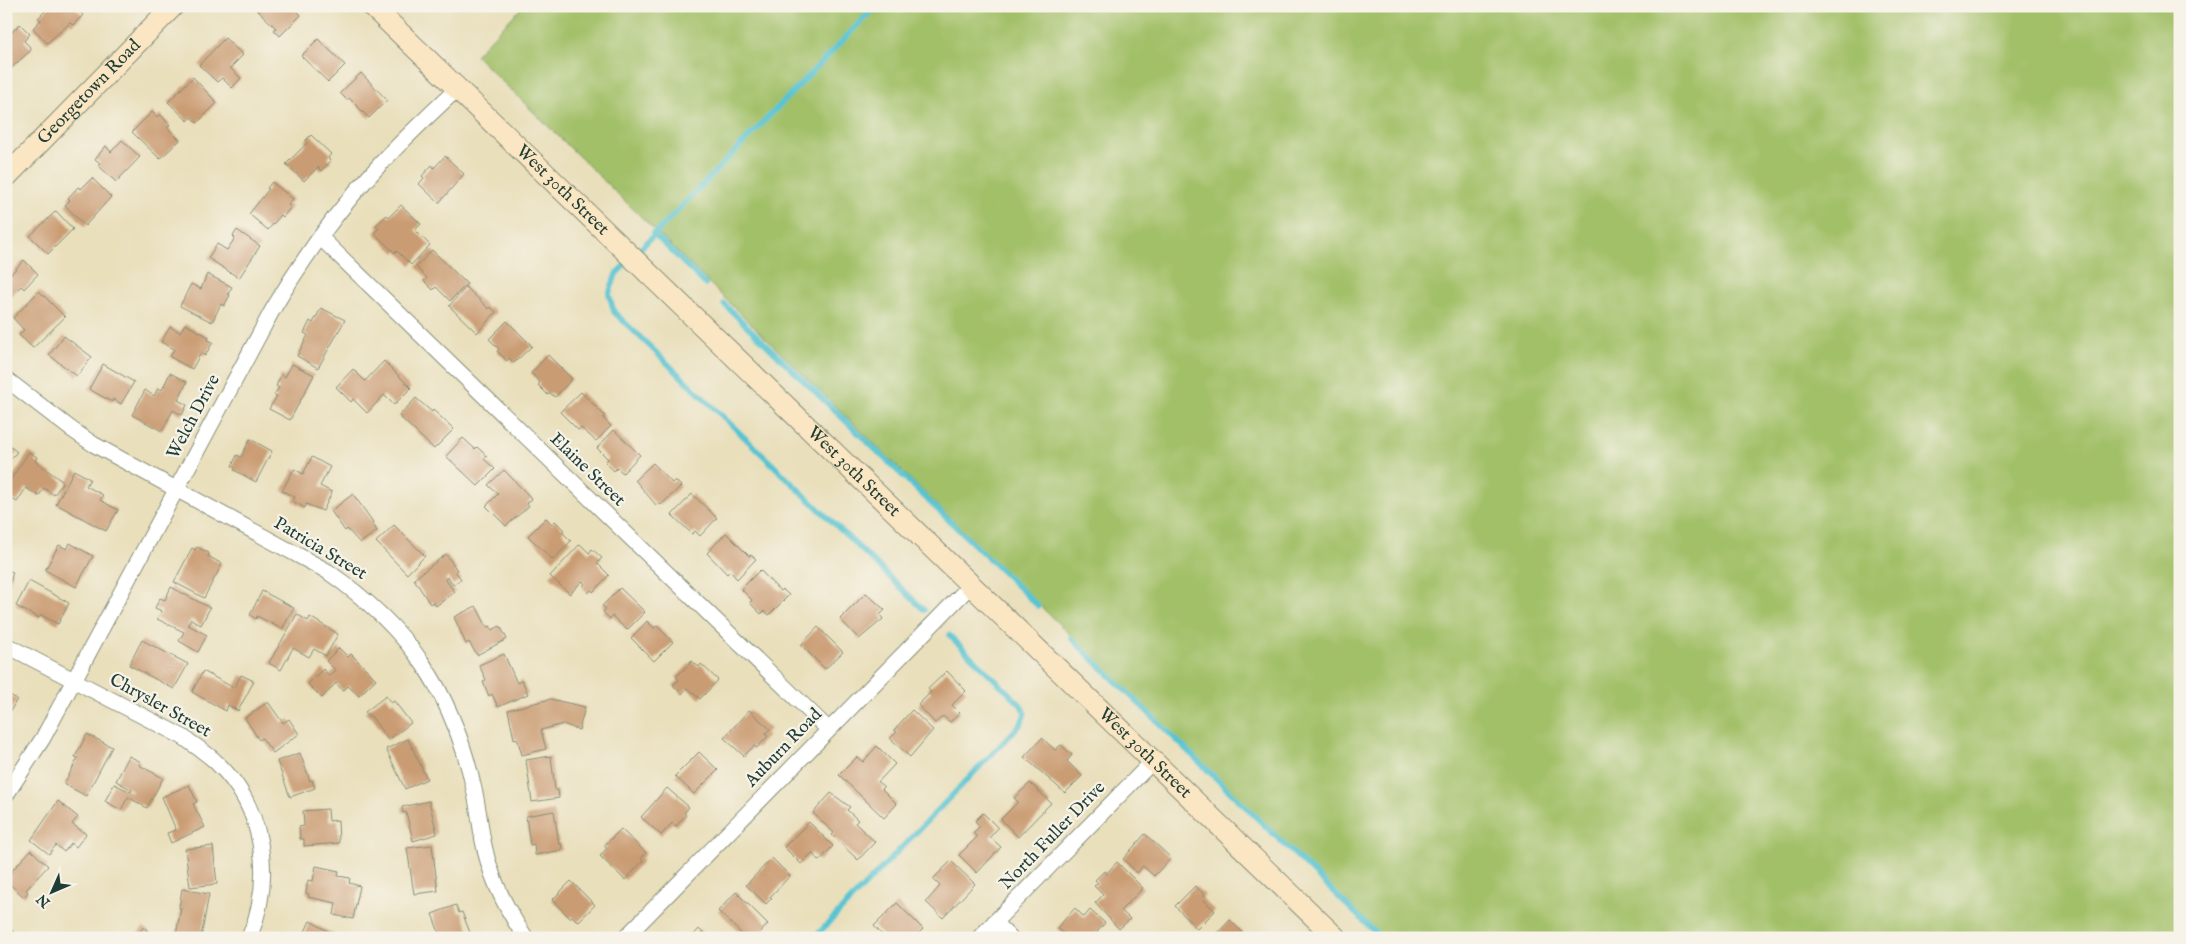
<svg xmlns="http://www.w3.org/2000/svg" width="2186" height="944" font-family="'IM FELL English',serif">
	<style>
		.green { fill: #a2c068; stroke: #607e4e }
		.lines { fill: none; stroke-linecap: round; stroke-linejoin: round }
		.stream { stroke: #59c4d2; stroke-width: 5.5 }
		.building { fill: #ca9c73 }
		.street-casing { stroke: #848e78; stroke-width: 17 }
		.secondary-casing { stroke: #848e78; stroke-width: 23 }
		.street { stroke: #fff; stroke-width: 15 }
		.secondary { stroke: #fbe6c4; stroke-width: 21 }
		.labels { text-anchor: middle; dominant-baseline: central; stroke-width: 4.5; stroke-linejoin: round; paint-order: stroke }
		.street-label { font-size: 18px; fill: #1f3d34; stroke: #f7f3e8 }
	</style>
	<rect width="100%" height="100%" fill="#f7f3e8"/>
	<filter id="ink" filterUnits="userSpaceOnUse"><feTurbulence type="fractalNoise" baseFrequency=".02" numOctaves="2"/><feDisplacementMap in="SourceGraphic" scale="10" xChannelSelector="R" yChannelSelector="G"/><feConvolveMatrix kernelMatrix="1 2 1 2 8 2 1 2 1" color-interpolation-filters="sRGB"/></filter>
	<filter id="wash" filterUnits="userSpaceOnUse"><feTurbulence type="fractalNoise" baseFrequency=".0096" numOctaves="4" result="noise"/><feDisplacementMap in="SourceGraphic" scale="20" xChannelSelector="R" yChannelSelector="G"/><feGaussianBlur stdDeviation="1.12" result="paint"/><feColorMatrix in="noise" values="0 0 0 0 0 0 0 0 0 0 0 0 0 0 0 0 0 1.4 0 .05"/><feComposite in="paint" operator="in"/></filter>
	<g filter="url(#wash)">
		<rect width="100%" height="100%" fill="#e9dfbb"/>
		<path class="green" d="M 523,6 L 2180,6 L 2180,938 L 1381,938 L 475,55 Z"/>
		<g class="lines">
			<path class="stream" d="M 876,6 L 616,274 L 609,294 L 614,312 L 924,610
				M 653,233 L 705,284
				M 724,304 L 1038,606
				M 1071,638 L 1381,938
				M 814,938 L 1021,724 L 1025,713 L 1020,704 L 949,635"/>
		</g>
		<g id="blocks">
			<path class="building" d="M 50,6 L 74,6 L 83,15 L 73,25 L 70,23 L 47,43 L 33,28 L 41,20 L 38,18 Z
				M 257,6 L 292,6 L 301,15 L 280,36 L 274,30 L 276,28 L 255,8 Z
				M 20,24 L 30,34 L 24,41 L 32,49 L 6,73 L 6,38 Z
				M 225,38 L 243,55 L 230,68 L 241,78 L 232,88 L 222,78 L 217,82 L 199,65 Z
				M 318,39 L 345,65 L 328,82 L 301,56 Z
				M 361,73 L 387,100 L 369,118 L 349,98 L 347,100 L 340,93 Z
				M 193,77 L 217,103 L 197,123 L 191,117 L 188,121 L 168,102 Z
				M 152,112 L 157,117 L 160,114 L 170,125 L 167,127 L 180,140 L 160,159 L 132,132 Z
				M 311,135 L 331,154 L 328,158 L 331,161 L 321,171 L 318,167 L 304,181 L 286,164 L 307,143 L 305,141 Z
				M 122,140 L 140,157 L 116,182 L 98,165 L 100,163 L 95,159 L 106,146 L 111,152 Z
				M 445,156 L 464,174 L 439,203 L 419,184 L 424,178 L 422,176 L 432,165 L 434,168 Z
				M 92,178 L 111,197 L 85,226 L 65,205 L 70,200 L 68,198 L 78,187 L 81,189 Z
				M 272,182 L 293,199 L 288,205 L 291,207 L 283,217 L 281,215 L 268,230 L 249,214 L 269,189 L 267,188 Z
				M 401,205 L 421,224 L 415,230 L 430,245 L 411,265 L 397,251 L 395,253 L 374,233 L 379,228 L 376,225 L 387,215 L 389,217 Z
				M 56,211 L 73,229 L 48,254 L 30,236 Z
				M 237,230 L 260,246 L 239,278 L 208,258 L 217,244 L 227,250 L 235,238 L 233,236 Z
				M 432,250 L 467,284 L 450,301 L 436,287 L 433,290 L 424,281 L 427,278 L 416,267 Z
				M 24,260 L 38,274 L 24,289 L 21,286 L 6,301 L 6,269 L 11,274 Z
				M 207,274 L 232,287 L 228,294 L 230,295 L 224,306 L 221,304 L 212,322 L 180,306 L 191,284 L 201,289 Z
				M 466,287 L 489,309 L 490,307 L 496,312 L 477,333 L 449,306 Z
				M 39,291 L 65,317 L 33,348 L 19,335 L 24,330 L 13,318 Z
				M 321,308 L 345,320 L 318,368 L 297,356 L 308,335 L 304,333 L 310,321 L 313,323 Z
				M 507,321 L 532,346 L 514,363 L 509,358 L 507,361 L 497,351 L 499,349 L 489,339 Z
				M 185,324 L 209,337 L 208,340 L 213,342 L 205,356 L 201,353 L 192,369 L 170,357 L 174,349 L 161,342 L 170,327 L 180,332 Z
				M 64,336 L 92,357 L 77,376 L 49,355 Z
				M 548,355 L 572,379 L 555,397 L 550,393 L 548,395 L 538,385 L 540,383 L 531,373 Z
				M 384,361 L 411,388 L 394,405 L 384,395 L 367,413 L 353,399 L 351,402 L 336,387 L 353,369 L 365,381 Z
				M 103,364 L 134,382 L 121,404 L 113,399 L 112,402 L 89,389 Z
				M 292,364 L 314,375 L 290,420 L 269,409 L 277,396 L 274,395 L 279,388 L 276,386 L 281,375 L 285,377 Z
				M 170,373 L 187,382 L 178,400 L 187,405 L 182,415 L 173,410 L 162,431 L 132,415 L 145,390 L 154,396 L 158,388 L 162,390 Z
				M 581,392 L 605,416 L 603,418 L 611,426 L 596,441 L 581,428 L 578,430 L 560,412 Z
				M 416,398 L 432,412 L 433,410 L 454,429 L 434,449 L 399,416 Z
				M 614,430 L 640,455 L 623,473 L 617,468 L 614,471 L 605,462 L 608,459 L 597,448 Z
				M 463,438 L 475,449 L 477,447 L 487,456 L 484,459 L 495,469 L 478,486 L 446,456 Z
				M 250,439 L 272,451 L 256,482 L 234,470 L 235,468 L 232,466 L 237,455 L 241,457 Z
				M 6,443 L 17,452 L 6,464 Z
				M 29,452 L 37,457 L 35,461 L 63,482 L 54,495 L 44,488 L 39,496 L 26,488 L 17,502 L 6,495 L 6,487 Z
				M 312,457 L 330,467 L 320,486 L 332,492 L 323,511 L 306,504 L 305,508 L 293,501 L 295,497 L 282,491 L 294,469 L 303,474 Z
				M 653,463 L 672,483 L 675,480 L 681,486 L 661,505 L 659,503 L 656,505 L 635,480 Z
				M 74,470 L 90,479 L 86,486 L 103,495 L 100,500 L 118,510 L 106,531 L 56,504 Z
				M 504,470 L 532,499 L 527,503 L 529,506 L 506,526 L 486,506 L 498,494 L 488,485 Z
				M 353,494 L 373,522 L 372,523 L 377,531 L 360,543 L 347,529 L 345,531 L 331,511 Z
				M 692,494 L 717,518 L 700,536 L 695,531 L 692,534 L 672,515 Z
				M 546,518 L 552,524 L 555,521 L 564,530 L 562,532 L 571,541 L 553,560 L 528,536 Z
				M 394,525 L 425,556 L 407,574 L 376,542 Z
				M 726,533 L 749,556 L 751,555 L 756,559 L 737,579 L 730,571 L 727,574 L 707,553 Z
				M 70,543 L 93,556 L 76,587 L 45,570 L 59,545 L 67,549 Z
				M 580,544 L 589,553 L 592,549 L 602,558 L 597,563 L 609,575 L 593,592 L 591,590 L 588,593 L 582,587 L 585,584 L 582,581 L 570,594 L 550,576 Z
				M 197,547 L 209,553 L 208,556 L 222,564 L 204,598 L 174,582 L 192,548 L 195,550 Z
				M 446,554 L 457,570 L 455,571 L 461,579 L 453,585 L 448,577 L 445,579 L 455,592 L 436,606 L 433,602 L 430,604 L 414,579 Z
				M 6,570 L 13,572 L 7,592 L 6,592 Z
				M 760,570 L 780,591 L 782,589 L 789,595 L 769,615 L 764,611 L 761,614 L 750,603 L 752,600 L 741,589 Z
				M 29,581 L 69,603 L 58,624 L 41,615 L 39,618 L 16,606 Z
				M 171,587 L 210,608 L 201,625 L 191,619 L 188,625 L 207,635 L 198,652 L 179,641 L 184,632 L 157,619 L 162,611 L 155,608 L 160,598 L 165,600 Z
				M 620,588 L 645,612 L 627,630 L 612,616 L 610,619 L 603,612 L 606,609 L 602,606 Z
				M 262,591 L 294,608 L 282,629 L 257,616 L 256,619 L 250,615 Z
				M 866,593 L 885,610 L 880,615 L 883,619 L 859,639 L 840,619 Z
				M 476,606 L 487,627 L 490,626 L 492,630 L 500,626 L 507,639 L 477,655 L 469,642 L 466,644 L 454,617 Z
				M 297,614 L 308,621 L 310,617 L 338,634 L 326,656 L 314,649 L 309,657 L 293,648 L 281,670 L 269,663 Z
				M 647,621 L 654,628 L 657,626 L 673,642 L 654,661 L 631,638 Z
				M 818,627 L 843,652 L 825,669 L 801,645 Z
				M 142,640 L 188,664 L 174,689 L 129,665 Z
				M 339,648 L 348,657 L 351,654 L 376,679 L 359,696 L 348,686 L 343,691 L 336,683 L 322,698 L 308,684 L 323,669 L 329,676 L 335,670 L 326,661 Z
				M 504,654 L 517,683 L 522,680 L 528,694 L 498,707 L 492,694 L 489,696 L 483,682 L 486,680 L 479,665 Z
				M 692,661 L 699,667 L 701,664 L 718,680 L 700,699 L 687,688 L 682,694 L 673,685 L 679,680 L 676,677 Z
				M 203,671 L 234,688 L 241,675 L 254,681 L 238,711 L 228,705 L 226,711 L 192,692 Z
				M 947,671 L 966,691 L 952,705 L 960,713 L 950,722 L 943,716 L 935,723 L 918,705 L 931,692 L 928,689 Z
				M 6,693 L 17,699 L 6,719 Z
				M 386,696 L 391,703 L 394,701 L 411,723 L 388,740 L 371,716 L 369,717 L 365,712 Z
				M 550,699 L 585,707 L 579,730 L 563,724 L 541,730 L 546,749 L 522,755 L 517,738 L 514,739 L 508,710 Z
				M 268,702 L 283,723 L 289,719 L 299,734 L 273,753 L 262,738 L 259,740 L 245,718 Z
				M 749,710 L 770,729 L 765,734 L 768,736 L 757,748 L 754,746 L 744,756 L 724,738 Z
				M 912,710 L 933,730 L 910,757 L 890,738 L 897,732 L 894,730 Z
				M 87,734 L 112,747 L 86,796 L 64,784 L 78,758 L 75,757 Z
				M 1042,738 L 1055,750 L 1061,745 L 1072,755 L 1067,761 L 1082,776 L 1065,793 L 1024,757 Z
				M 408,739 L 427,779 L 405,789 L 386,749 Z
				M 877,746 L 895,764 L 878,782 L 884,787 L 882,789 L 897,804 L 884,818 L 839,775 L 857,757 L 863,762 Z
				M 699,752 L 718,770 L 694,794 L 675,776 Z
				M 300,753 L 310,781 L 312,780 L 315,788 L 290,797 L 277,761 Z
				M 129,756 L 141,762 L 139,765 L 163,778 L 147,808 L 128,797 L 121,810 L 105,801 L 114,784 L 131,792 L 132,790 L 116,781 Z
				M 551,756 L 555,790 L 558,790 L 559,798 L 532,802 L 526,760 Z
				M 1030,783 L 1051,803 L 1018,837 L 1001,819 L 1018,802 L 1014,798 Z
				M 189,785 L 197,802 L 193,804 L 205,827 L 171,843 L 167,833 L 176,830 L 162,797 Z
				M 667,788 L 689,807 L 684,813 L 686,815 L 676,826 L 672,823 L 661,835 L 641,817 Z
				M 831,793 L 850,807 L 847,810 L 858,820 L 855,823 L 875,842 L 858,860 L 832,835 L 834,833 L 813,813 Z
				M 58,801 L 78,817 L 72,824 L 86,834 L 76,847 L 71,843 L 64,852 L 56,845 L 49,854 L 31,840 Z
				M 429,801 L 437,834 L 413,841 L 406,812 L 403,813 L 402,807 Z
				M 328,809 L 329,821 L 338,820 L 339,843 L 304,846 L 304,839 L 300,839 L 299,827 L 304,826 L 303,811 Z
				M 554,811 L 559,844 L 561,843 L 562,850 L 535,855 L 534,844 L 530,845 L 526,816 Z
				M 983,813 L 998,828 L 990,837 L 1001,847 L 977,873 L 959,855 L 977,837 L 973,833 L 980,826 L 975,821 Z
				M 809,822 L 833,846 L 819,861 L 812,853 L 801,864 L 784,847 Z
				M 621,829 L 646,853 L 641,859 L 643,861 L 625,880 L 600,856 L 607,848 L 604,846 Z
				M 1145,834 L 1171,858 L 1154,876 L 1143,866 L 1137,873 L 1123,859 Z
				M 432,845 L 438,891 L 414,894 L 407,848 Z
				M 213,846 L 217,884 L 190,887 L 185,849 Z
				M 31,850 L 48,866 L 26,890 L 28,892 L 24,897 L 6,881 L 6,877 Z
				M 772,858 L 790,876 L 770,897 L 772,898 L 766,904 L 746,885 Z
				M 951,861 L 975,884 L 943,918 L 926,902 L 940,886 L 933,879 Z
				M 1117,862 L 1143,888 L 1121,910 L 1130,919 L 1119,929 L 1095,903 L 1103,895 L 1094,886 L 1098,883 L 1095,880 L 1104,871 L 1106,874 Z
				M 316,866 L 339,871 L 338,876 L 350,878 L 349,883 L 360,886 L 353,919 L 334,915 L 336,903 L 308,897 L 309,894 L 306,893 L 308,880 L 313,881 Z
				M 571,881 L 595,905 L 578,922 L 572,916 L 570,918 L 552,900 Z
				M 1195,886 L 1205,895 L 1202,898 L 1215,911 L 1197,929 L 1175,906 Z
				M 182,889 L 209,894 L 201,938 L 176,935 L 181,908 L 179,908 Z
				M 736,892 L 768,924 L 755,938 L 746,938 L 718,911 Z
				M 897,903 L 923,929 L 914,938 L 885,938 L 874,926 Z
				M 456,905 L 459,913 L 462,912 L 472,938 L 441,938 L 432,914 Z
				M 1075,908 L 1084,917 L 1090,910 L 1105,923 L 1097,932 L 1104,938 L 1068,938 L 1057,928 Z
				M 1230,920 L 1248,938 L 1213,938 Z
				M 310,921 L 335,935 L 333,938 L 302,938 Z
				M 6,925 L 15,933 L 11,938 L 6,938 Z
				M 144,927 L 155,938 L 133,938 Z
				M 699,929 L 708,938 L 691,938 Z"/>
		</g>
	</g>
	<g filter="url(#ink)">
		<use href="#blocks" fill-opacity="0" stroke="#848e78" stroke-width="1"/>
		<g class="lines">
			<g class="street-casing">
				<path id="street" d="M 320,237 L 829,730
					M 6,379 L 71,429 L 93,444 L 327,571 C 410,629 452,690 474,789 C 478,806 480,824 483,841 C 490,877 505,908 526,938
					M 6,645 L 183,737 C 195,746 207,753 217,763 C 265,808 274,879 249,938
					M 6,795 L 43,738 L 273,309 C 302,260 335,213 374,171 C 400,142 429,115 458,88
					M 994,922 L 1010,938
					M 625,938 L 971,585
					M 979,938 L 1153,761"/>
			</g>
			<g class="secondary-casing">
				<g id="secondary">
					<path id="s1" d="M 372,6 L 1336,938"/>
					<path id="s2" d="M 6,177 L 173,6"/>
				</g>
			</g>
			<use href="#street" class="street"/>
			<use href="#secondary" class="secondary"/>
		</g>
	</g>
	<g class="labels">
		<g class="street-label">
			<text stroke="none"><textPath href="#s2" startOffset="119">Georgetown Road</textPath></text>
			<text stroke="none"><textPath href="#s1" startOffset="265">West 30th Street</textPath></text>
			<text transform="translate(194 417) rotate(-62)">Welch Drive</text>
			<text transform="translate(587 470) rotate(44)">Elaine Street</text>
			<text stroke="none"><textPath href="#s1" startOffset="670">West 30th Street</textPath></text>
			<text transform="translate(320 549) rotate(31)">Patricia Street</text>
			<text transform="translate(160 706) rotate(29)">Chrysler Street</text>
			<text transform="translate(784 748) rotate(-46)">Auburn Road</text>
			<text stroke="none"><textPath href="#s1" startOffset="1075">West 30th Street</textPath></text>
			<text transform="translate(1053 836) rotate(-46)">North Fuller Drive</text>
		</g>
	</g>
	<rect width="2186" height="944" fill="none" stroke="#f7f3e8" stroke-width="25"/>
	<g transform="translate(52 892) rotate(225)" stroke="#f7f3e8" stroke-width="4" paint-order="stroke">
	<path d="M0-4L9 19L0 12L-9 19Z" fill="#1f3d34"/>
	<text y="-8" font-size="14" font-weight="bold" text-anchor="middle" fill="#1f3d34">N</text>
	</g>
</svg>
